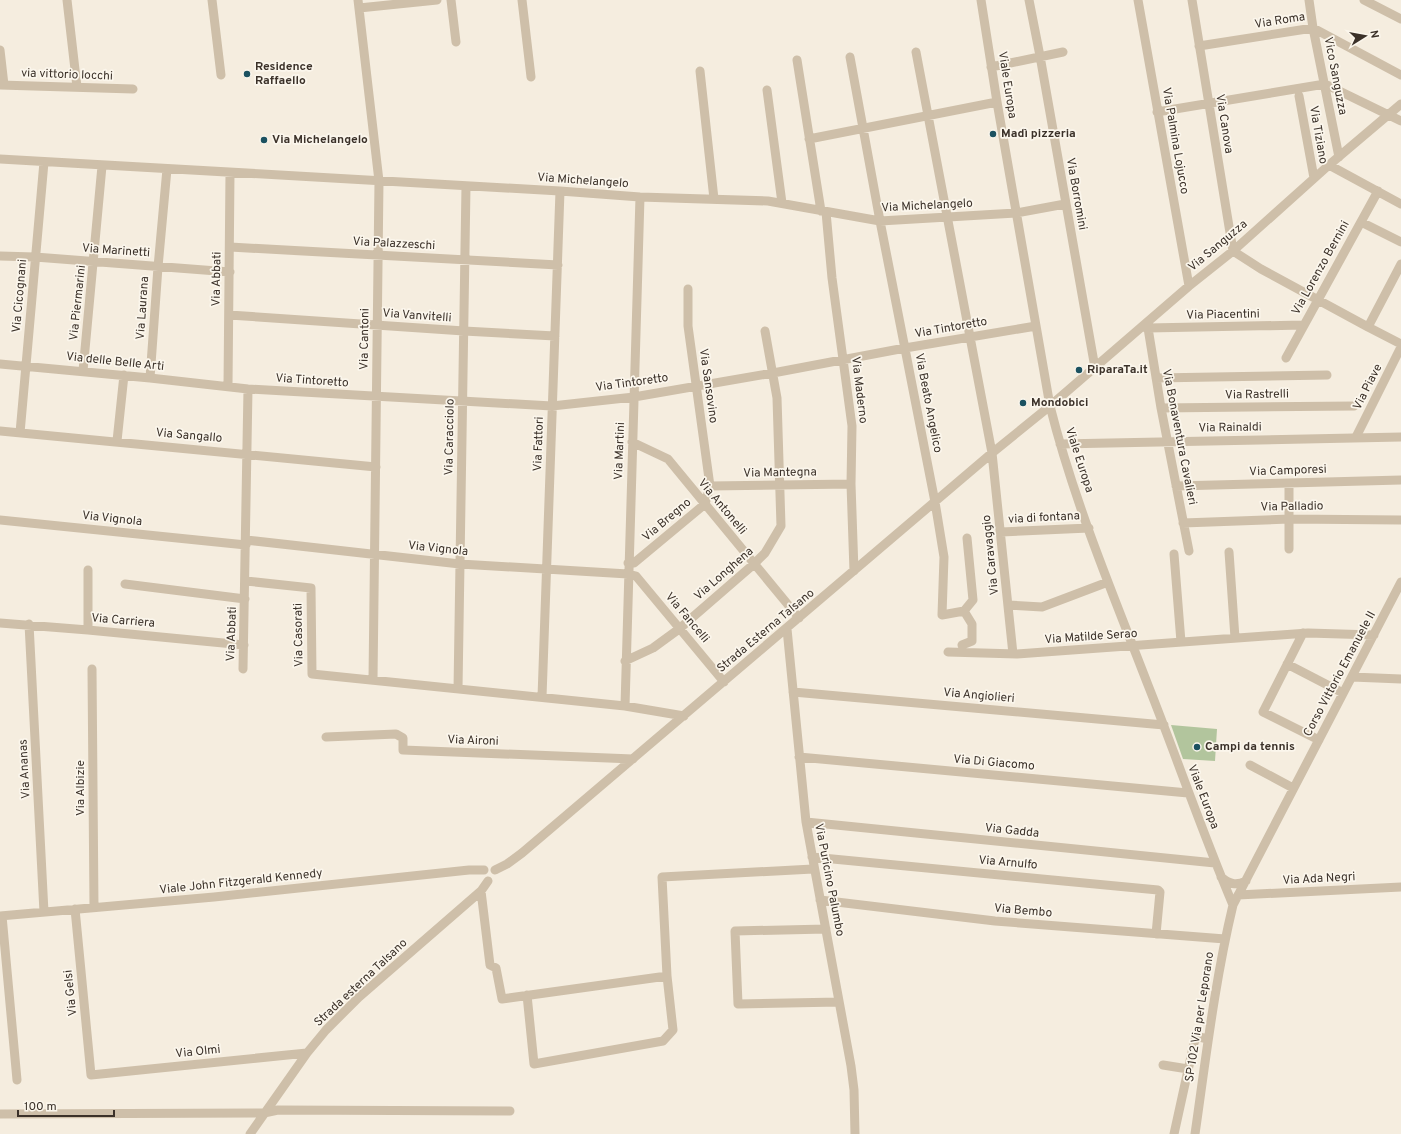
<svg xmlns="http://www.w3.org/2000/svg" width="1401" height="1134" font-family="Overpass,sans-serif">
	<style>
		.green { fill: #b2c59d }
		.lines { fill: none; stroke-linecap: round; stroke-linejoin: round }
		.minor { stroke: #cebfa9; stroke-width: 9 }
		.poi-dot { fill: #1b5160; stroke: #fbf6ec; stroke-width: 1.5 }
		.labels { text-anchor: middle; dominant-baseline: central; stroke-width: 3.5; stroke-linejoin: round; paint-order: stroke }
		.street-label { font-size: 12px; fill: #3b3129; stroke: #fbf6ec }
		.poi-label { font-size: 12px; font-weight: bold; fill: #3b3129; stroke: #fbf6ec; text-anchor: start }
	</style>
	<rect width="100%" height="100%" fill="#f5eddf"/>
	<path class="green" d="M 1171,725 L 1217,729 L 1215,761 L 1183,759 Z"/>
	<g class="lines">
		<path class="minor" d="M 67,0 L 77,87
			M 212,0 L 221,75
			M 358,0 L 379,181 L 373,680
			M 451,0 L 456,42
			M 522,0 L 531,77
			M 981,0 L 997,102 L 1050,406 C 1074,502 1113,594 1148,685 C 1177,758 1202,832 1233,905
			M 1029,0 L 1040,56 L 1095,368
			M 1138,0 L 1189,286
			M 1192,0 L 1233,251 L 1261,269 L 1368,327
			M 1309,0 L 1313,28 L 1339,157
			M 1364,0 L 1401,19
			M 359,8 L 437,0
			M 1199,46 L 1313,28 L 1401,75
			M 0,50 L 4,85
			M 916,52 L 992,453 L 1013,654
			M 850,57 L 880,221 L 935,502 L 944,557 L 942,615 L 964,611 L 973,600 L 967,538
			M 797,60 L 821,211
			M 991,67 L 1063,52
			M 700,71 L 714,199
			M 0,85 L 133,89
			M 767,90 L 782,203
			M 1299,96 L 1314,178
			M 1157,112 L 1325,84 L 1401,121
			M 809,139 L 997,102
			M 0,159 L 560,191 L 640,197 L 768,201 L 880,221 L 1016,213 L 1065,204
			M 1329,165 L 1401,204
			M 826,212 L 832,278 L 852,426 L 851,484 L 854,571
			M 1361,222 L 1401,242
			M 230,247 L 558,265
			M 0,256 L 35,257 L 230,272
			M 1401,264 L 1368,327 L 1401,344
			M 229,315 L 464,331 L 555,336
			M 1143,327 L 1148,328 L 1303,325
			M 1148,328 L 1161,408 L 1189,551
			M 1286,358 L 1378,191
			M 0,364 L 150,378 L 248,389 L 552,406 L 634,397 L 773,373 L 905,348 L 1036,326
			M 83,371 L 102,166
			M 150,378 L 158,267 L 167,169
			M 1156,378 L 1327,375
			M 228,386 L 230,173
			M 1161,408 L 1354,406
			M 0,431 L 376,467
			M 20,433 L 44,162
			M 1356,437 L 1401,347
			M 117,441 L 124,375
			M 632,442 L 668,459 L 799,618
			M 1060,444 L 1401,437
			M 710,486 L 851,484
			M 1176,486 L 1401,480
			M 0,520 L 246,545
			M 1183,523 L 1289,519 L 1401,520
			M 1001,532 L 1089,528
			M 246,540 L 460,564 L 628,574 L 636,576 L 724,682
			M 1289,549 L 1289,483
			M 1229,552 L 1235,638
			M 1174,554 L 1181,642
			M 628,563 L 634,563 L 705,504 L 710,486 L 688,326 L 688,289
			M 88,570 L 88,630
			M 246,581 L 311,588 L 312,674 L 625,706 L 684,716
			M 125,584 L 245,599
			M 1008,605 L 1042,607 L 1108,582
			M 0,623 L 88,630 L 244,645
			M 29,624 L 44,912
			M 787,629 L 806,822 L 851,1066 L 854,1090 L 855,1134
			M 1303,633 L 1263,712 L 1319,740
			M 962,645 L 972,641 L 972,624 L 964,611
			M 948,652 L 1017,654 L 1308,633 L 1374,635
			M 625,661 L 653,648 L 679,629 L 754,564 L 765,553 L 781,526 L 777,398 L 765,331
			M 1287,664 L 1343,693
			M 92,669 L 94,907
			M 243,669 L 248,389
			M 1352,677 L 1401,679
			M 458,689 L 466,186
			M 793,692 L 1164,725
			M 542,697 L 560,191
			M 625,706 L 640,197
			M 326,737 L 396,734 L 403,738 L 403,750 L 633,759
			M 799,757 L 1188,793
			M 1250,765 L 1293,788
			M 806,822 L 1215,863
			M 812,857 L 1158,890 L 1160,892 L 1156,934
			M 495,870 L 507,864 L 522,853 L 992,453 L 1050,406 L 1189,286 L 1233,251 L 1329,165 L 1401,104
			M 1221,877 C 1229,884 1236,886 1246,881
			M 481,891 L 490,965 L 496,968 L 502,999 L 667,976
			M 1238,895 L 1401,887
			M 820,900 L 995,921 L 1225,939
			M 75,909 L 91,1075 L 307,1053
			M 0,916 L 214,897 L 469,870 L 484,870
			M 2,916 L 17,1080
			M 826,929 L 735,931 L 738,1004 L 839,1002
			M 527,995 L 534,1064 L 663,1041 L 673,1030 L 667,976 L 662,877 L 813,869
			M 1163,1065 L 1188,1069
			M 0,1114 L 264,1113 L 278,1110 L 510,1111
			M 250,1134 L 307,1053 L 326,1030 L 359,997 L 481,891 L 488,881
			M 1174,1134 L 1194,1043 L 1196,1038 L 1199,1037 L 1208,1039
			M 1195,1134 C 1206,1057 1215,980 1233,905 L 1401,582"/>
	</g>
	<g class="poi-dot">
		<circle cx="247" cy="74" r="4"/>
		<circle cx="993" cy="134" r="4"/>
		<circle cx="264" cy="140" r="4"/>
		<circle cx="1079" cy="370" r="4"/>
		<circle cx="1023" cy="403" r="4"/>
		<circle cx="1197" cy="747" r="4"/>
	</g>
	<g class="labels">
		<g class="street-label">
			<text transform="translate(1280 21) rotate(-9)">Via Roma</text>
			<text transform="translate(67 75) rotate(2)">via vittorio locchi</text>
			<text transform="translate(1335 76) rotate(79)">Vico Sanguzza</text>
			<text transform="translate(1007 85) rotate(81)">Viale Europa</text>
			<text transform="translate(1224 124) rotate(81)">Via Canova</text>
			<text transform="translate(1318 135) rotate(80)">Via Tiziano</text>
			<text transform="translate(1175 141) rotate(80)">Via Palmina Lojucco</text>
			<text transform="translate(583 181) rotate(4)">Via Michelangelo</text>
			<text transform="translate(1076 194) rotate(80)">Via Borromini</text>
			<text transform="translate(927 206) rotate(-3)">Via Michelangelo</text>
			<text transform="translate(394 244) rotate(3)">Via Palazzeschi</text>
			<text transform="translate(1218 246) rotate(-40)">Via Sanguzza</text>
			<text transform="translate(116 251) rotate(4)">Via Marinetti</text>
			<text transform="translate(1321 268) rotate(-61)">Via Lorenzo Bernini</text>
			<text transform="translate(217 279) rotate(-89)">Via Abbati</text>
			<text transform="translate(20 296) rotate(-85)">Via Cicognani</text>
			<text transform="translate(78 303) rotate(-84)">Via Piermarini</text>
			<text transform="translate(143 308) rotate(-86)">Via Laurana</text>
			<text transform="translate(1223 315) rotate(-1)">Via Piacentini</text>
			<text transform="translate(417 316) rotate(4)">Via Vanvitelli</text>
			<text transform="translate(951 328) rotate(-10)">Via Tintoretto</text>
			<text transform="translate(365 339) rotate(-89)">Via Cantoni</text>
			<text transform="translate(115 362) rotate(6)">Via delle Belle Arti</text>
			<text transform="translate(312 381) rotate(4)">Via Tintoretto</text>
			<text transform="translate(632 383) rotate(-8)">Via Tintoretto</text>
			<text transform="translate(708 386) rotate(82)">Via Sansovino</text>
			<text transform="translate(1368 387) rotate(-63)">Via Piave</text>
			<text transform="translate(859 390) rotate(83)">Via Maderno</text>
			<text transform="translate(1257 395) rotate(-1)">Via Rastrelli</text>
			<text transform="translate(928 403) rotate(79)">Via Beato Angelico</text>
			<text transform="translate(1230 428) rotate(-1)">Via Rainaldi</text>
			<text transform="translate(189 436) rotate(5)">Via Sangallo</text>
			<text transform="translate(450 437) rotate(-89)">Via Caracciolo</text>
			<text transform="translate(1179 437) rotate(79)">Via Bonaventura Cavalieri</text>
			<text transform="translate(539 444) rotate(-88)">Via Fattori</text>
			<text transform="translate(620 451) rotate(-88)">Via Martini</text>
			<text transform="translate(1079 460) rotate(72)">Viale Europa</text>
			<text transform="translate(1288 471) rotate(-2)">Via Camporesi</text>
			<text transform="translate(780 473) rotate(-1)">Via Mantegna</text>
			<text transform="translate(722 507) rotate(50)">Via Antonelli</text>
			<text transform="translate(1292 507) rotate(-1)">Via Palladio</text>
			<text transform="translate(1044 518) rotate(-3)">via di fontana</text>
			<text transform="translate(112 519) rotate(6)">Via Vignola</text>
			<text transform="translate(667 520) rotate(-40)">Via Bregno</text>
			<text transform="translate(438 549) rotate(6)">Via Vignola</text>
			<text transform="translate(991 555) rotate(-96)">Via Caravaggio</text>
			<text transform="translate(724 574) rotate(-41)">Via Longhena</text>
			<text transform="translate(687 618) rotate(50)">Via Fancelli</text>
			<text transform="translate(123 621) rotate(5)">Via Carriera</text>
			<text transform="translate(766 631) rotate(-40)">Strada Esterna Talsano</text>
			<text transform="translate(232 634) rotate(-88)">Via Abbati</text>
			<text transform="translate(299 635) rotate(-91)">Via Casorati</text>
			<text transform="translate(1091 637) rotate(-4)">Via Matilde Serao</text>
			<text transform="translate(1340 674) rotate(-62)">Corso Vittorio Emanuele II</text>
			<text transform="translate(979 696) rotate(5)">Via Angiolieri</text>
			<text transform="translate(473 741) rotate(2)">Via Aironi</text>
			<text transform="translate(994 763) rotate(5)">Via Di Giacomo</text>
			<text transform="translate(25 769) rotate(-93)">Via Ananas</text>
			<text transform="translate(81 788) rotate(-90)">Via Albizie</text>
			<text transform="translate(1203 797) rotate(69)">Viale Europa</text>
			<text transform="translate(1012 831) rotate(6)">Via Gadda</text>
			<text transform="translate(1008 863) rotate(5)">Via Arnulfo</text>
			<text transform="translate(1319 879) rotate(-3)">Via Ada Negri</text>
			<text transform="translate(829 880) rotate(79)">Via Puricino Palumbo</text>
			<text transform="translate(241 882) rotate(-6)">Viale John Fitzgerald Kennedy</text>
			<text transform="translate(1023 911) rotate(5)">Via Bembo</text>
			<text transform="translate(361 983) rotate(-43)">Strada esterna Talsano</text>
			<text transform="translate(71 993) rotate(-96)">Via Gelsi</text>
			<text transform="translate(1200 1017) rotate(-81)">SP 102 Via per Leporano</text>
			<text transform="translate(198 1052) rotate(-6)">Via Olmi</text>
		</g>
		<g class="poi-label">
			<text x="255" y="67">Residence<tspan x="255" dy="14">Raffaello</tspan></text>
			<text x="1001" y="134">Madì pizzeria</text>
			<text x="272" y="140">Via Michelangelo</text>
			<text x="1087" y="370">RiparaTa.it</text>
			<text x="1031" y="403">Mondobici</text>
			<text x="1205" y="747">Campi da tennis</text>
		</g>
	</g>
	<g transform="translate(1365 36) rotate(79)" stroke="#fbf6ec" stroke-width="3" paint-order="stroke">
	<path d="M0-3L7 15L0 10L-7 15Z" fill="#3b3129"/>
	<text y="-6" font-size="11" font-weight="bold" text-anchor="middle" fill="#3b3129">N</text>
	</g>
	<path d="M18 1110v6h96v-6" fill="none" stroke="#3b3129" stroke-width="2"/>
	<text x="24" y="1110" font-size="12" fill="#3b3129" stroke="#fbf6ec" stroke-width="3" paint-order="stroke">100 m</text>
</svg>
